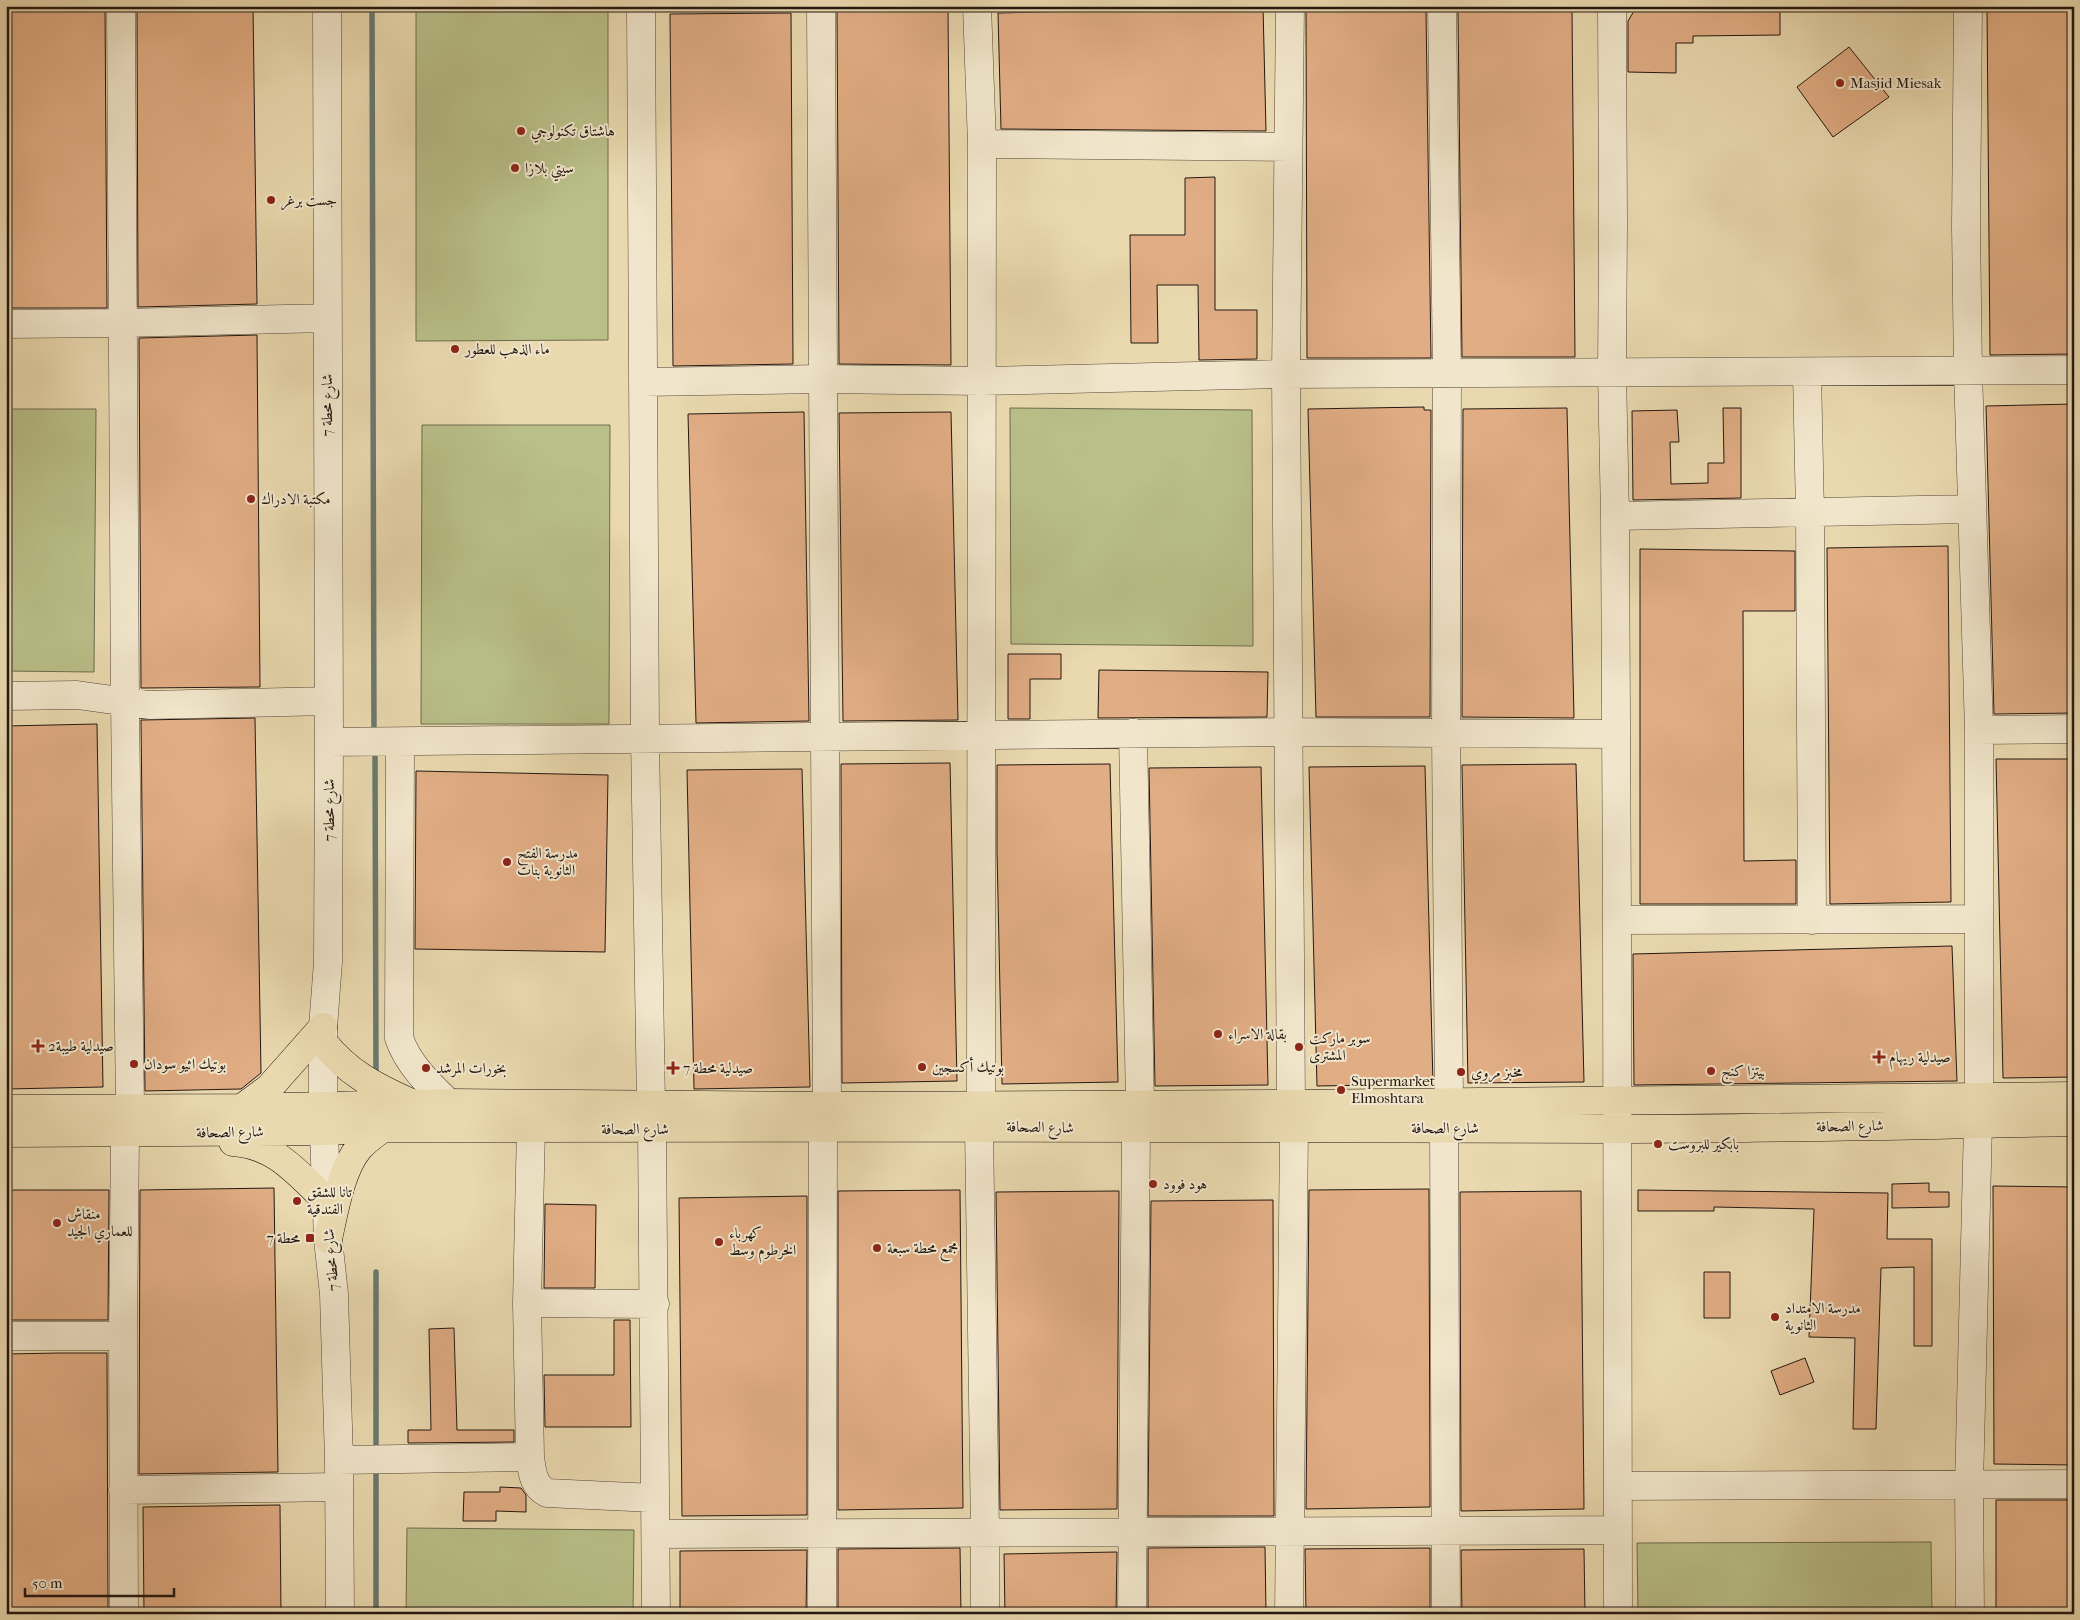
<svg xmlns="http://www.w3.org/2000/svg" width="2080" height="1620" font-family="'IM FELL French Canon',Amiri,serif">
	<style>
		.green { fill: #b9bf89; stroke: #6e6c4e }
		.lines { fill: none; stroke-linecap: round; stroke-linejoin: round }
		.stream { stroke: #697971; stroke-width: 5.5 }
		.building { fill: #e1ad84; stroke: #231812 }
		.minor-casing { stroke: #554839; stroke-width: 29 }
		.major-casing { stroke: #231812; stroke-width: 29 }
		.minor { stroke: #f1e6cb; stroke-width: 28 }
		.major { stroke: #ead9af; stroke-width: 28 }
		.poi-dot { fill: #8f2418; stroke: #f1e6cb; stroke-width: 2 }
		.labels { text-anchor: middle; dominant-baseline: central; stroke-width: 4; stroke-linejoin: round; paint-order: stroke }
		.poi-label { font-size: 15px; fill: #231812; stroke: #f1e6cb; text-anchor: start }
		.street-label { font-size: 15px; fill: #231812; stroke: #f1e6cb }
	</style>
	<rect width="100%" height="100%" fill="#ead9af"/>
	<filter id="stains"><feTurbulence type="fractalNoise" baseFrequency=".004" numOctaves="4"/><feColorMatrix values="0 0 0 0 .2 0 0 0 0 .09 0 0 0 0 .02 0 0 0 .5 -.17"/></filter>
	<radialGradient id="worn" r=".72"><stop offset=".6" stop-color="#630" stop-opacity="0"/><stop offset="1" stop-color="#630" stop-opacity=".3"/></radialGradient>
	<path class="green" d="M 416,6 L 608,6 L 608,340 L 416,341 Z
		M 1010,408 L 1252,410 L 1253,646 L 1011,644 Z
		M 6,409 L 96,409 L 94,672 L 6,671 Z
		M 422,425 L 610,425 L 609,724 L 421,724 Z
		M 407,1528 L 634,1530 L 633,1614 L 406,1614 Z
		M 1931,1542 L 1932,1614 L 1638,1614 L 1637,1543 Z"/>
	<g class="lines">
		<path class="stream" d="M 372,6 L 374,734
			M 375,748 L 376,1077
			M 376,1272 L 376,1452
			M 376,1466 L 376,1614"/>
	</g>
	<path class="building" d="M 6,6 L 105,6 L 107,308 L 6,308 Z
		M 137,6 L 253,6 L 257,304 L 138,307 Z
		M 1637,6 L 1693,6 L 1693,9 L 1780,8 L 1780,35 L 1693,36 L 1693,43 L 1676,43 L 1676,73 L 1628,72 L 1628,21 Z
		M 1263,7 L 1266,131 L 1001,129 L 998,13 Z
		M 1424,8 L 1424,12 L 1426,12 L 1431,358 L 1307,358 L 1306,9 Z
		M 2074,8 L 2074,354 L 1990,355 L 1987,9 Z
		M 948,9 L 951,365 L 839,364 L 837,10 Z
		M 1572,10 L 1575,357 L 1462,357 L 1458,11 Z
		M 791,13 L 793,364 L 673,366 L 670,14 Z
		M 1849,47 L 1889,97 L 1833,137 L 1797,87 Z
		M 1215,177 L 1215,310 L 1257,310 L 1257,359 L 1199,360 L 1198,285 L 1157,285 L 1158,343 L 1131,343 L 1130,235 L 1185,235 L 1185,178 Z
		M 257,335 L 260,687 L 141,688 L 139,338 Z
		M 2074,404 L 2074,713 L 1994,714 L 1986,406 Z
		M 1424,407 L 1424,410 L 1431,410 L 1430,717 L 1316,717 L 1308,409 Z
		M 1567,408 L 1574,718 L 1462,717 L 1463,409 Z
		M 1723,408 L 1741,408 L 1741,498 L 1633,500 L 1632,411 L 1677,410 L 1679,442 L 1670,442 L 1671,484 L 1708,483 L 1708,463 L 1724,463 Z
		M 804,412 L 809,721 L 696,723 L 688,414 Z
		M 951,412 L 958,720 L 843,721 L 839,413 Z
		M 1948,546 L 1951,902 L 1830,904 L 1827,548 Z
		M 1640,549 L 1795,551 L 1795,611 L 1743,611 L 1744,861 L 1796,860 L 1796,904 L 1640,904 Z
		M 1008,654 L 1061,654 L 1061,679 L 1030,679 L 1030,719 L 1008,719 Z
		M 1099,670 L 1268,672 L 1267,717 L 1098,718 Z
		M 255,718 L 261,1073 L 241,1089 L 145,1091 L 141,720 Z
		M 97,724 L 103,1087 L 6,1089 L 6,726 Z
		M 1996,759 L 2074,759 L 2074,1077 L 2003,1078 Z
		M 950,763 L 957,1081 L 842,1083 L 841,764 Z
		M 1110,764 L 1118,1082 L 1002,1084 L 997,851 L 997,765 Z
		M 1576,764 L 1584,1082 L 1468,1083 L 1462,765 Z
		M 1425,766 L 1433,1084 L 1317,1086 L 1309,767 Z
		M 1261,767 L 1268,1085 L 1155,1086 L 1149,768 Z
		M 802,769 L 810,1087 L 694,1089 L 687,770 Z
		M 416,771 L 608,775 L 605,952 L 415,949 Z
		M 1952,946 L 1957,1081 L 1634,1085 L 1633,954 Z
		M 1929,1183 L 1929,1192 L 1949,1192 L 1949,1207 L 1892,1208 L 1892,1184 Z
		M 1993,1186 L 2074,1187 L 2074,1465 L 1994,1464 Z
		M 274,1188 L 278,1472 L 139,1474 L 140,1190 Z
		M 1429,1189 L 1430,1507 L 1306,1509 L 1309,1190 Z
		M 6,1190 L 109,1190 L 108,1320 L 6,1320 Z
		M 960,1190 L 963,1508 L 838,1510 L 838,1191 Z
		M 1638,1190 L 1888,1193 L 1887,1239 L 1932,1239 L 1932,1346 L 1914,1346 L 1914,1267 L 1881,1268 L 1876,1429 L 1853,1429 L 1855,1338 L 1809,1337 L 1814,1209 L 1714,1207 L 1714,1211 L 1638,1211 Z
		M 1119,1191 L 1117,1509 L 1000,1510 L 996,1192 Z
		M 1581,1191 L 1584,1509 L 1461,1511 L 1460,1192 Z
		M 807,1196 L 807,1515 L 682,1516 L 679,1198 Z
		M 1273,1200 L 1274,1516 L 1148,1516 L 1151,1201 Z
		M 545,1204 L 596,1205 L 595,1288 L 544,1288 Z
		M 1704,1272 L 1730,1272 L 1730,1318 L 1704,1318 Z
		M 614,1320 L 630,1320 L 631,1427 L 545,1427 L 544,1375 L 614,1375 Z
		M 454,1328 L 457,1430 L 514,1430 L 514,1442 L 408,1443 L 408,1430 L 431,1430 L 429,1329 Z
		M 60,1353 L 107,1353 L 108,1614 L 6,1614 L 6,1354 Z
		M 1805,1358 L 1814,1382 L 1780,1395 L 1771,1371 Z
		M 500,1487 L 521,1488 L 526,1495 L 526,1512 L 496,1511 L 496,1521 L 463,1521 L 464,1492 L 500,1492 Z
		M 1996,1500 L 2074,1500 L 2074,1614 L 1996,1614 Z
		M 280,1505 L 281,1614 L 144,1614 L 143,1507 Z
		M 1265,1547 L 1266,1614 L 1148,1614 L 1148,1548 Z
		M 960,1548 L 961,1614 L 838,1614 L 838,1549 Z
		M 1430,1548 L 1430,1614 L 1306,1614 L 1305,1549 Z
		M 1584,1549 L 1585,1614 L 1462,1614 L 1461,1550 Z
		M 807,1550 L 806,1614 L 680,1614 L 680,1551 Z
		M 1117,1552 L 1116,1614 L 1005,1614 L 1004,1554 Z"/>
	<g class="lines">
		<g class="minor-casing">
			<path id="minor" d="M 121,6 L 125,703 L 130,1109
				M 327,6 L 329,742 L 328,962 L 323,1027 L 323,1107 L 328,1239 L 334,1294 L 339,1460 L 340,1614
				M 641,6 L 645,738 L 651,1105
				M 821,6 L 827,1106
				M 977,6 L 982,144 L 981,1105
				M 1290,6 L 1286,374 L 1291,1104
				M 1442,6 L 1447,373 L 1446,732 L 1449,1102
				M 1612,6 L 1613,224 L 1612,372 L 1615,516 L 1617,920 L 1618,1614
				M 1968,6 L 1966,226 L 1968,371 L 1979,730 L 1979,1098
				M 982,144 L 1288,147
				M 6,324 L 122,323 L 327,318
				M 1807,372 L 1810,513 L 1812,920
				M 643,382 L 823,379 L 981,381 L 1286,374 L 2074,370
				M 1615,516 L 1972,509
				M 6,696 L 77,695 L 149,705 L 329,701
				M 1979,730 L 2074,729
				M 1133,733 L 1140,1105
				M 329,742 L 1288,732 L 1615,734
				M 400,742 L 399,1038 C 410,1070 438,1092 461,1115
				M 1617,920 L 1979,919
				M 979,1127 L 985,1533 L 985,1614
				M 1444,1128 L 1446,1614
				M 652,1129 L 656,1614
				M 527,1303 L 655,1304
				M 6,1336 L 123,1336
				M 530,1457 L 527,1303 L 531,1128
				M 339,1460 L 530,1457 C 532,1471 533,1486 547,1493 L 654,1498
				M 1618,1486 L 2074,1484
				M 123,1490 L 339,1487
				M 656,1534 L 1618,1530
				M 124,1614 L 123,1336 L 125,1132
				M 822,1614 L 823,1129
				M 1132,1614 L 1136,1128
				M 1289,1614 L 1294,1128
				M 1970,1614 L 1969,1485 L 1978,1124"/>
		</g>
		<g class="major-casing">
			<path id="major" d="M 324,1043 C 347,1072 375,1087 409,1102
				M 242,1108 L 269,1088 L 323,1027
				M 6,1109 L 242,1108 L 449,1103 L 827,1106 L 1291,1104 L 2074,1096
				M 6,1133 L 324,1131 L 383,1128 C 794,1126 1204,1129 1615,1129 C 1768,1129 1921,1125 2074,1122
				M 233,1142 C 276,1145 296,1172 326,1200
				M 328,1239 C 334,1212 341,1169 359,1148 C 366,1140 375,1134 383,1128"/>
		</g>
		<use href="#minor" class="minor"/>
		<use href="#major" class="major"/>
	</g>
	<g class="poi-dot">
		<circle cx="1840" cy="83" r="5"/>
		<circle cx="521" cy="131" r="5"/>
		<circle cx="515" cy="168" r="5"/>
		<circle cx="271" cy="200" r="5"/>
		<circle cx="455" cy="349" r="5"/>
		<circle cx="251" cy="499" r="5"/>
		<circle cx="507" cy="862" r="5"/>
		<circle cx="1218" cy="1034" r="5"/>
		<path d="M35.5 1038.5h5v5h5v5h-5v5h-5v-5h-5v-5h5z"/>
		<circle cx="1299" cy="1047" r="5"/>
		<path d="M1876.5 1049.5h5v5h5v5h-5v5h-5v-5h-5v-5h5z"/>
		<circle cx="134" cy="1064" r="5"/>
		<circle cx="922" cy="1067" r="5"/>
		<circle cx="426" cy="1068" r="5"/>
		<path d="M670.5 1060.5h5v5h5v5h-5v5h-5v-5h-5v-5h5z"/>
		<circle cx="1711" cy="1071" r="5"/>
		<circle cx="1461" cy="1072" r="5"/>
		<circle cx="1341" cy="1090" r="5"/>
		<circle cx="1658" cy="1144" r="5"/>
		<circle cx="1153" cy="1184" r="5"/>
		<circle cx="297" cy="1201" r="5"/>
		<circle cx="57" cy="1223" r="5"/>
		<rect x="305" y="1233" width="10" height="10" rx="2.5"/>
		<circle cx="719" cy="1242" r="5"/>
		<circle cx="877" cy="1248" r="5"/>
		<circle cx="1775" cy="1317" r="5"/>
	</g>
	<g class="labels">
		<g class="poi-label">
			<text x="1850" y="83">Masjid Miesak</text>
			<text x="531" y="131">هاشتاق تكنولوجي</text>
			<text x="525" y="168">سيتي بلازا</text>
			<text x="281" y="200">جست برغر</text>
			<text x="465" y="349">ماء الذهب للعطور</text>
			<text x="261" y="499">مكتبة الادراك</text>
			<text x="517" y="853">مدرسة الفتح<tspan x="517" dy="17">الثانوية بنات</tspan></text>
			<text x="1228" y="1034">بقالة الاسراء</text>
			<text x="1309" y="1038">سوبر ماركت<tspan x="1309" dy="17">المشترى</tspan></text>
			<text x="48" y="1046">صيدلية طيبة2</text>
			<text x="1889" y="1057">صيدلية ريهام</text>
			<text x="144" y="1064">بوتيك اثيو سودان</text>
			<text x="932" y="1067">بوتيك أكسجين</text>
			<text x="436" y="1068">بخورات المرشد</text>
			<text x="683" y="1068">صيدلية محطة 7</text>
			<text x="1721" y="1071">بيتزا كنج</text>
			<text x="1471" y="1072">مخبز مروي</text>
			<text x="1351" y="1081">Supermarket<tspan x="1351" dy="17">Elmoshtara</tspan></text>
			<text x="1668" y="1144">بابكير للبروست</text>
			<text x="1163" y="1184">هود فوود</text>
			<text x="307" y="1192">تانا للشقق<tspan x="307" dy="17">الفندقية</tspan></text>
			<text x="67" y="1214">منقاش<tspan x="67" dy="17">للعماري الجيد</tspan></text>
			<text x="729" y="1233">كهرباء<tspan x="729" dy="17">الخرطوم وسط</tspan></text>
			<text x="300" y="1238" text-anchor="end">محطة 7</text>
			<text x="887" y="1248">مجمع محطة سبعة</text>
			<text x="1785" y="1308">مدرسة الامتداد<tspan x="1785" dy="17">الثانوية</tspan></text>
		</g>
		<g class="street-label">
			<text transform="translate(327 405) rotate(-90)">شارع محطة 7</text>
			<text transform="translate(329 810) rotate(-90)">شارع محطة 7</text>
			<text transform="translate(1850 1126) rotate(-1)">شارع الصحافة</text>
			<text transform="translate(1040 1127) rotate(1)">شارع الصحافة</text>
			<text x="1445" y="1128">شارع الصحافة</text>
			<text x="635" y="1129">شارع الصحافة</text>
			<text transform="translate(230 1132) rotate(-1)">شارع الصحافة</text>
			<text transform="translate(331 1260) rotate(-95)">شارع محطة 7</text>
		</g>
	</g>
	<rect width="2080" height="1620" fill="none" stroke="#ead9af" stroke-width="25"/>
	<rect x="8" y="8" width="2065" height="1605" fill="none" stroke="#231812" stroke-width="2.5"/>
	<rect x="12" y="12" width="2055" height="1595" fill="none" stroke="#231812"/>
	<path d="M25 1588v8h149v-8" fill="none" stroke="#231812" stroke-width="2.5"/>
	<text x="32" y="1588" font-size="15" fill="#231812" stroke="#f1e6cb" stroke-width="4" paint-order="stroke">50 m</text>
	<rect width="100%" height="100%" filter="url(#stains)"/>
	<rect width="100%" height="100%" fill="url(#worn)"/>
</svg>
